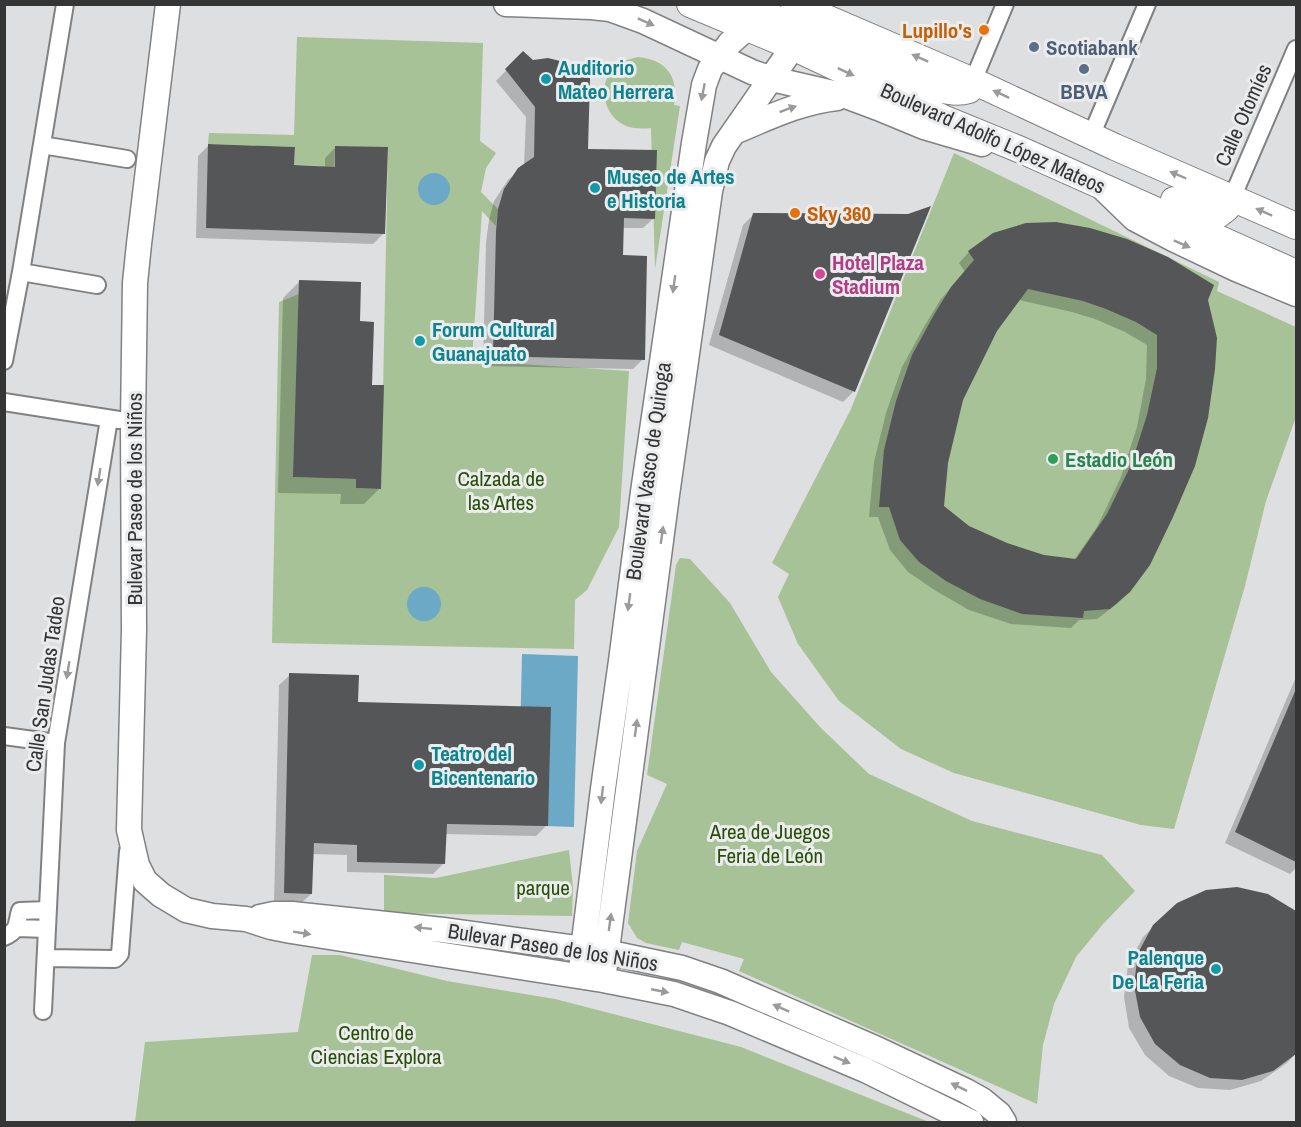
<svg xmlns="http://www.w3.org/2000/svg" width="1301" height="1127" font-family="'Archivo Narrow',sans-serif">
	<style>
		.green { fill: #a6c296 }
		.water { fill: #6ba9c6 }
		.shadow { fill: #0003; fill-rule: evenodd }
		.building { fill: #555657; fill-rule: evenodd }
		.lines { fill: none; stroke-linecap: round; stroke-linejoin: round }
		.street-casing { stroke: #818182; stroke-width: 20 }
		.secondary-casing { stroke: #818182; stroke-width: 27 }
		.primary-casing { stroke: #818182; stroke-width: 28 }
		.street { stroke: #fff; stroke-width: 16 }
		.secondary { stroke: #fff; stroke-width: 24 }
		.primary { stroke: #fff; stroke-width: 26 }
		.oneway { fill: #9a9a9a }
		.food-dot { fill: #e8710a; stroke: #ebeced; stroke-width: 2 }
		.service-dot { fill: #5c6f8a; stroke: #ebeced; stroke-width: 2 }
		.culture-dot { fill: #0f9aa8; stroke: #ebeced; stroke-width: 2 }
		.hotel-dot { fill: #d1479c; stroke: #ebeced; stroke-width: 2 }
		.leisure-dot { fill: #2e9e5b; stroke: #ebeced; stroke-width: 2 }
		.labels { text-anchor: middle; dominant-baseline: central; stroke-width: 6; stroke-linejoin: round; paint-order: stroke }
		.food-label { font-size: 21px; font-weight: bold; fill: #c56008; stroke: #ebeced; text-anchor: end }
		.service-label { font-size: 21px; font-weight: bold; fill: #4e5e75; stroke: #ebeced; text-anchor: start }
		.culture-label { font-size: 21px; font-weight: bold; fill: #0d838f; stroke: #ebeced; text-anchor: start }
		.street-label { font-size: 21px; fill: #353536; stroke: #ebeced }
		.hotel-label { font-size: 21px; font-weight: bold; fill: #b23c85; stroke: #ebeced; text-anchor: start }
		.leisure-label { font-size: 21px; font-weight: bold; fill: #27864d; stroke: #ebeced; text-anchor: start }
		.park-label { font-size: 21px; fill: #294f06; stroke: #ebeced }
	</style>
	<rect width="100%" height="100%" fill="#dedfe0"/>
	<path class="green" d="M 297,37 L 483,43 L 480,141 L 496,153 L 486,168 L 481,192 L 498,209 L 496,226 L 482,211 L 472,361 L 629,371 L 619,527 L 587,590 L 575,600 L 574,649 L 272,643 L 279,302 L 299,294 L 294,477 L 356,479 L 356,488 L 381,489 L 388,148 L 335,146 L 334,183 L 319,183 L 320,166 L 294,165 L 295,147 L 208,144 L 209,133 L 294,135 Z
		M 638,57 C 667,60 679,77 674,105 L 680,106 L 655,269 L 651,128 C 642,129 632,129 624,125 C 602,114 597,82 616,66 C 623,60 630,59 638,57 Z
		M 954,153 L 1219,282 L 1217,291 L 1296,327 L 1296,417 L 1266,501 L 1245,586 L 1174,829 L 1141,825 L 954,773 L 901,749 L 839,701 L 798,644 L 778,597 L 789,574 L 772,563 L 851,409 Z
		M 680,558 L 690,559 L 730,603 L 771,672 L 821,728 L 869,774 L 972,821 L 1102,855 L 1135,891 L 1103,924 L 1076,957 L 1054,1004 L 1043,1045 L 1037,1104 L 739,971 L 744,959 L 682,942 L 679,950 L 646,943 L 637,938 L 628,923 L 637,851 L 667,784 L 647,775 L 676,565 Z
		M 569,850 L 573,887 L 572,916 L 384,913 L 384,875 L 436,878 Z
		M 312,955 L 340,955 L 447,981 L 555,999 L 741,1047 L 929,1122 L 135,1122 L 145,1042 L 298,1032 Z"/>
	<path class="water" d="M418 189a16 16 0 1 1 32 0a16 16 0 1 1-32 0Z
		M407 604a17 17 0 1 1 34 0a17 17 0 1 1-34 0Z
		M 522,654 L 578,656 L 574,827 L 518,825 Z"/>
	<path class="shadow" d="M 523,53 L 587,150 L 654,218 L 643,228 L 622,228 L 621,257 L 643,359 L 633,369 L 483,366 L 486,242 L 489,220 L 494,201 L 508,180 L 524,166 L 526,117 L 496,81 Z
		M 209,145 L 293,167 L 325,168 L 325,158 L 336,147 L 384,233 L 373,244 L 196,238 L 198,156 Z
		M 754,214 L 854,391 L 843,402 L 709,345 L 743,225 Z
		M 969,252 L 1206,300 L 1129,591 L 1118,603 L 1097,619 L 1079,620 L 1071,628 L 1011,624 L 969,610 L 936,591 L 908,572 L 890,550 L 878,517 L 869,517 L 874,462 L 886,413 L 902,367 L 925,325 L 941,299 L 965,272 L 959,263 ZM 1019,300 L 1072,312 L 1095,319 L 1125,332 L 1147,345 L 1146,379 L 1137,427 L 1121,477 L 1097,527 L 1074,560 L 1044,557 L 1007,544 L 969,528 L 942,507 L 946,463 L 962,400 L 996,330 Z
		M 299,282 L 358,323 L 371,386 L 380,488 L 364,504 L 340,504 L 341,494 L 278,493 L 283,298 Z
		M 290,675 L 356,703 L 547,825 L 536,836 L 445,834 L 444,863 L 433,874 L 347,872 L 347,855 L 312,854 L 311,894 L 300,904 L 274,904 L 279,685 Z
		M 1296,677 L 1296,868 L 1290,874 L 1225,843 Z
		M 1294,912 L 1296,914 L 1296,1053 L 1287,1063 L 1261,1081 L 1230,1090 L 1198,1088 L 1169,1076 L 1145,1055 L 1129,1028 L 1124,997 L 1128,965 L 1143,937 L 1154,926 Z"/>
	<path class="building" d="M 523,51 L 533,60 L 548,58 L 564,62 L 590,78 L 588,149 L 657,150 L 655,219 L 624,218 L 623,255 L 647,256 L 645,360 L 493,356 L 496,231 L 498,209 L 504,189 L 518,168 L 534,157 L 535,107 L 505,69 Z
		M 208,144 L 295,147 L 294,165 L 335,167 L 335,146 L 388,147 L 385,234 L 206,228 Z
		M 931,206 L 855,392 L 719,335 L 753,213 L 908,214 Z
		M 1056,222 L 1090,228 L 1127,239 L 1168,257 L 1214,285 L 1208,300 L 1217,338 L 1215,369 L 1208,418 L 1195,466 L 1173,517 L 1150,565 L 1130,592 L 1110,609 L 1084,611 L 1083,618 L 1022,614 L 980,599 L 946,581 L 919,562 L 900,540 L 889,507 L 879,507 L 884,450 L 896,401 L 912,355 L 935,313 L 951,287 L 974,260 L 968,251 L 993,233 L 1026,223 ZM 1028,289 L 1083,301 L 1106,309 L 1136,322 L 1157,335 L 1157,368 L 1147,415 L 1131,465 L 1107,514 L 1076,559 L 1044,555 L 1007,543 L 969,526 L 944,506 L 948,463 L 963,400 L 997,331 Z
		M 299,280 L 361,282 L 360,321 L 374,322 L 372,385 L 384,385 L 381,489 L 356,488 L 356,479 L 293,477 Z
		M 289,673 L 359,675 L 358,702 L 551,707 L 548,826 L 447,824 L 445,864 L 357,862 L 357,845 L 314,843 L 312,894 L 284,893 Z
		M 1296,689 L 1296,862 L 1235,832 Z
		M 1237,887 L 1268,894 L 1296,911 L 1296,1054 L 1273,1071 L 1242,1080 L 1210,1078 L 1180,1065 L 1155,1044 L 1140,1017 L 1134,985 L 1138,953 L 1153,925 L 1177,903 L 1206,890 Z"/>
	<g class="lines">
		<g class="street-casing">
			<path id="street" d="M 973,81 L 1005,4
				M 1091,136 L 1147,4
				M 42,145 L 127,159
				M 1232,198 L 1296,49
				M 21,272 L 97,285
				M 4,361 L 21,272 L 65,4
				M 4,402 L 119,420
				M 4,736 L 56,743
				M 17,928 L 47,929
				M 4,937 C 20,930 16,923 20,911 L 47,910
				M 46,958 L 115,959 L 120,954 L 128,851
				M 43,1011 L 56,743 L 109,419"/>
		</g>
		<g class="secondary-casing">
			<path id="secondary" d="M 168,4 L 139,244 L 135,283 L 133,422 L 134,630 L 129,830 L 137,865 L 145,881 L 161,895 L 186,910 L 212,916 L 246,919 L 271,927 L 291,931 L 603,980 L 674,994 L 730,1013 L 865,1070 L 971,1122
				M 506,4 L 591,7 L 610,9 L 643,21 L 752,72 L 772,79 L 846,96 L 878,108 L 924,127 L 982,144
				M 734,132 C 768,118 800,102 837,98
				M 1105,190 L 1135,219 L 1173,239 L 1236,269 L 1296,294
				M 260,917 L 274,914 L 292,914 L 443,930 L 606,952 L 682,968 L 720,981 L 877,1049 L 966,1091 L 982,1100 L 999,1114 L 1004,1122
				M 581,976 L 583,949 L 603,789 L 621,661 L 643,492 L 694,143 L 704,85 L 710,69 L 730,43 L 747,28 L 763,19
				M 603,980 L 667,495 L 710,191 L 717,161 L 724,146 L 793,47 L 801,28"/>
		</g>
		<g class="primary-casing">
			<path id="primary" d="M 690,4 L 793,47 L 945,119 L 1021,150 L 1296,273
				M 740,4 L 801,29 L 940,89 C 951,92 959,93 969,90 L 973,81
				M 794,4 L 973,81 L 1115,147 L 1296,226
				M 1174,200 L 1205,213 L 1218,215 L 1227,208 L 1232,198"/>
		</g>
		<use href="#street" class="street"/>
		<use href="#secondary" class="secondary"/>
		<use href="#primary" class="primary"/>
	</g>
	<defs><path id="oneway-solid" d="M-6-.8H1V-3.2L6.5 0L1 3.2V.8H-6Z" transform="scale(1.5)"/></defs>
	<g class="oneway">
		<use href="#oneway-solid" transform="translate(646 22) rotate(24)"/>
		<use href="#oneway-solid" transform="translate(920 58) rotate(-156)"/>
		<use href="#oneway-solid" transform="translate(846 72) rotate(25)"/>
		<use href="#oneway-solid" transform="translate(703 92) rotate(101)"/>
		<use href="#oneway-solid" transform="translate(1001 94) rotate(-155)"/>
		<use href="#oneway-solid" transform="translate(788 109) rotate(-20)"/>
		<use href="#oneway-solid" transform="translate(1178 175) rotate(-157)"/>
		<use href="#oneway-solid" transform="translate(1264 212) rotate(-156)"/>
		<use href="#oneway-solid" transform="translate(1182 244) rotate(24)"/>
		<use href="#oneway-solid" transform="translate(674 284) rotate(98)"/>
		<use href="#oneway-solid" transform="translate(99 477) rotate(99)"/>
		<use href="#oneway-solid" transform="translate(662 535) rotate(-82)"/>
		<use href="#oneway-solid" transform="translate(629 602) rotate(98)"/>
		<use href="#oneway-solid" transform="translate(68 670) rotate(99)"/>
		<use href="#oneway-solid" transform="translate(636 728) rotate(-82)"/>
		<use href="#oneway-solid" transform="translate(602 795) rotate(97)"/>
		<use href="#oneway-solid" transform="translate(610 922) rotate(-82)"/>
		<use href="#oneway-solid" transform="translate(423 928) rotate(-174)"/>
		<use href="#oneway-solid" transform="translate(302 933) rotate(9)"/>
		<use href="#oneway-solid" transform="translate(660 991) rotate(11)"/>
		<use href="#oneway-solid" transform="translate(781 1008) rotate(-156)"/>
		<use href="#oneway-solid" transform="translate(842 1060) rotate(23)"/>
		<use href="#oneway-solid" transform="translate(959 1087) rotate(-154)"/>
	</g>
	<g class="food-dot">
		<circle cx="984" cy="30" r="6"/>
		<circle cx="795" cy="213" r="6"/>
	</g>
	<g class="service-dot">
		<circle cx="1034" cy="47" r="6"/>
		<circle cx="1084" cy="69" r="6"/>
	</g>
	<g class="culture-dot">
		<circle cx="546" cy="79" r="6"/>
		<circle cx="595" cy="188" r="6"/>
		<circle cx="420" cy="341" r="6"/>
		<circle cx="419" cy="765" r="6"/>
		<circle cx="1216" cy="969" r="6"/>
	</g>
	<circle class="hotel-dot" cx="820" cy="274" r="6"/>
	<circle class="leisure-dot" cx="1053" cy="459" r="6"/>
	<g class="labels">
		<g class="food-label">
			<text x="972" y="30">Lupillo's</text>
			<text x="807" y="213" text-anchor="start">Sky 360</text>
		</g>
		<g class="service-label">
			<text x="1046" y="47">Scotiabank</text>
			<text x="1084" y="91" text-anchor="middle">BBVA</text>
		</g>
		<g class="culture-label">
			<text x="558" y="67">Auditorio<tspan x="558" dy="24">Mateo Herrera</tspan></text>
			<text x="607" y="176">Museo de Artes<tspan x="607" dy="24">e Historia</tspan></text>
			<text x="432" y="329">Forum Cultural<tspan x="432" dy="24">Guanajuato</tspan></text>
			<text x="431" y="753">Teatro del<tspan x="431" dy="24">Bicentenario</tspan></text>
			<text x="1204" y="957" text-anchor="end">Palenque<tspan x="1204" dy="24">De La Feria</tspan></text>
		</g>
		<g class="street-label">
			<text transform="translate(1243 115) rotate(-66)">Calle Otomíes</text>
			<text transform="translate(993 138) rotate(24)">Boulevard Adolfo López Mateos</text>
			<text transform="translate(648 471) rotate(-82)">Boulevard Vasco de Quiroga</text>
			<text transform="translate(134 499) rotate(-90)">Bulevar Paseo de los Niños</text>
			<text transform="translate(45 684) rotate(-82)">Calle San Judas Tadeo</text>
			<text transform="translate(553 947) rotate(9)">Bulevar Paseo de los Niños</text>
		</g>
		<g class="hotel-label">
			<text x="832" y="262">Hotel Plaza<tspan x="832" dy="24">Stadium</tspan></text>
		</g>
		<g class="leisure-label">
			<text x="1065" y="459">Estadio León</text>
		</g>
		<g class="park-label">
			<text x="501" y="478">Calzada de<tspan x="501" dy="24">las Artes</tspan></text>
			<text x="770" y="831">Area de Juegos<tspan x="770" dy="24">Feria de León</tspan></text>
			<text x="543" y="887">parque</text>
			<text x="376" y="1032">Centro de<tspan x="376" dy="24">Ciencias Explora</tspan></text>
		</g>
	</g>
	<rect width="1301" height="1127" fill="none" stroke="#353536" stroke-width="12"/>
</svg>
